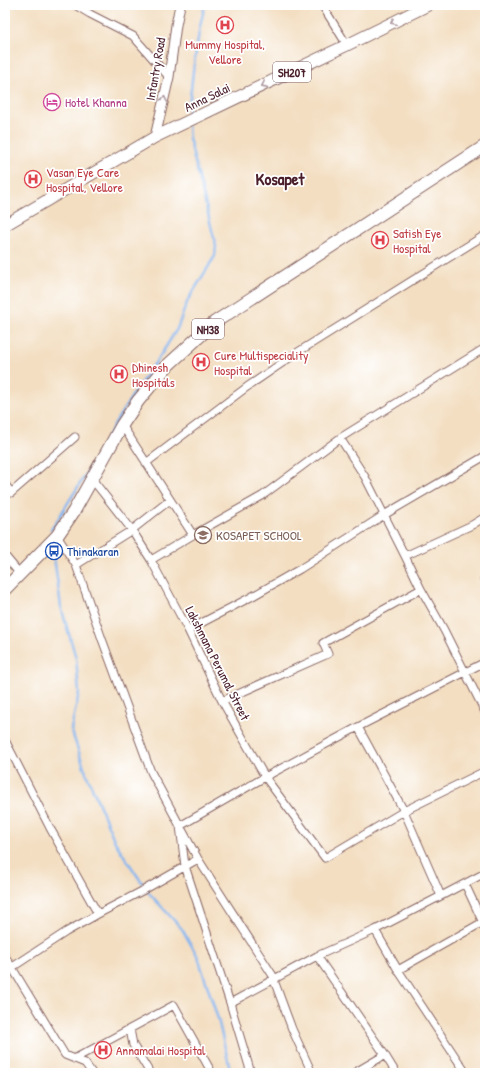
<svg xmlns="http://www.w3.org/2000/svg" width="490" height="1078" font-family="'Patrick Hand',sans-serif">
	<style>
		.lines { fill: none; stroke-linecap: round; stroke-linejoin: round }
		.stream { stroke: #83b5f0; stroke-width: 2.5 }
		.minor-casing { stroke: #856260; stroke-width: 9 }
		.tertiary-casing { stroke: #856260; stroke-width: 11 }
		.primary-casing { stroke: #856260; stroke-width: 13 }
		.trunk-casing { stroke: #856260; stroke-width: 14 }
		.minor { stroke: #fff; stroke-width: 7 }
		.tertiary { stroke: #fff; stroke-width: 9 }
		.primary { stroke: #fff; stroke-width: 11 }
		.trunk { stroke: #fff; stroke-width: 12 }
		.oneway { stroke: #ae9aa0 }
		.labels { text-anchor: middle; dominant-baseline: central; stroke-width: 3.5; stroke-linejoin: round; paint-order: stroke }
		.shield { fill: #fff; stroke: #80626b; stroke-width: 1 }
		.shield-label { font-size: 12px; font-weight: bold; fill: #4a1f2b }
		.health-label { font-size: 13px; fill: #be3a42; stroke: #fff; text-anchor: start }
		.street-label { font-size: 13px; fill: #4a1f2b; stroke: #fff }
		.hotel-label { font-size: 13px; fill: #b23c85; stroke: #fff; text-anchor: start }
		.education-label { font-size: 13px; fill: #785e54; stroke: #fff; text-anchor: start }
		.transit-label { font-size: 13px; fill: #164399; stroke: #fff; text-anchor: start }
		.district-label { font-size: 17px; font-weight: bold; fill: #4a1f2b; stroke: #fff }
	</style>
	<rect width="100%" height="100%" fill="#fff"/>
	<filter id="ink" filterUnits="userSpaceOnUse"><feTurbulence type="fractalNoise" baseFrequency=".025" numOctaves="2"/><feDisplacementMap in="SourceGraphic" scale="8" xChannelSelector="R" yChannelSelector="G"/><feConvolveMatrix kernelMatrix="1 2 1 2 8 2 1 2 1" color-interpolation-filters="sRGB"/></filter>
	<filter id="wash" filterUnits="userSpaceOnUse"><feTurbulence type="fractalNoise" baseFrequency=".012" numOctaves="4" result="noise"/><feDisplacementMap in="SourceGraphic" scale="16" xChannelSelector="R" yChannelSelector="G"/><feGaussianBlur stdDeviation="0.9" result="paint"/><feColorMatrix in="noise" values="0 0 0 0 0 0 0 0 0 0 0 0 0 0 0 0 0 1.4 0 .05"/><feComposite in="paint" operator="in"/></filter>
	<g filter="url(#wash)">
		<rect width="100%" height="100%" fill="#f3dec1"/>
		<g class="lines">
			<path class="stream" d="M 188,116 L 193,71 L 200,26 L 205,5
				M 100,451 L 115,423 L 138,387 L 160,356 L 177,329 L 188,300 L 215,256 L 216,246 L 189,138 L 188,127
				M 51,530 L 98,455
				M 53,550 L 61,607 L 76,658 L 79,693 L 71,729 L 86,773 L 115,842 L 148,892 L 182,929 L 198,957 L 218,1019 L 231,1073"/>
		</g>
	</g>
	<g filter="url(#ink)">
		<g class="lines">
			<g class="minor-casing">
				<path id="minor" d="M 75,5 L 90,14 L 133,36 L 169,77
					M 322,5 L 347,45
					M 122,425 L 193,535 L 262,496 L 340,438 L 485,348
					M 340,438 L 365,477 L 405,556 L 421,589 L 444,630 L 485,712
					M 146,463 L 247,387 L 298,352 L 485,235
					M 92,479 L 132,530 L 151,560 L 188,630 L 222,701 L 265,777 L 325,858 L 404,811 L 485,771
					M 5,484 L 11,493 L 75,437
					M 57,536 L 76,565 L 102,639 L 151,772 L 180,826 L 185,866 L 230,1003 L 251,1073
					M 5,556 L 20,574
					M 405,556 L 472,525 L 485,517
					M 151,560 L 193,535
					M 76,565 L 132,530 L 170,500
					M 484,579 L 485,578
					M 188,630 L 251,597 L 300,569 L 384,515 L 485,456
					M 222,701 L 328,654 L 323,643 L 421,589
					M 358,727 L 404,811 L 441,896 L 485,873
					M 5,740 L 50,828 L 98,914 L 66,932 L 5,972
					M 465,884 L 485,927
					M 98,914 L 142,891 L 198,859
					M 375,930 L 398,970 L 466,1073
					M 5,956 L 65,1055 L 85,1063 L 92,1073
					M 317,956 L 375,930 L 441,896
					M 398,970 L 483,922
					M 230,1003 L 317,956 L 385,1055 L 396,1073
					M 130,1029 L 133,1045 L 150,1073
					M 74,1059 L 174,1005 L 212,1073
					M 312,1073 L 292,1029 L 275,983 L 275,979 L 198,859 L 180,826 L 265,777 L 358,727 L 485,662
					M 354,1073 L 385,1055"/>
			</g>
			<g class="tertiary-casing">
				<path id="tertiary" d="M 155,137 L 169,77 L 176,25 L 180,5"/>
			</g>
			<g class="primary-casing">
				<path id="primary" d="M 5,225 L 155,137 L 347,45 L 428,5"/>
			</g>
			<g class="trunk-casing">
				<path id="trunk" d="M 5,589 L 57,536 L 74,511 L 122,425 L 138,401 L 167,366 L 215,322 L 485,146"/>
			</g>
			<use href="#minor" class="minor"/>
			<use href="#tertiary" class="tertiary"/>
			<use href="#primary" class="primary"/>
			<use href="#trunk" class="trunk"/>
		</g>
		<defs><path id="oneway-chevron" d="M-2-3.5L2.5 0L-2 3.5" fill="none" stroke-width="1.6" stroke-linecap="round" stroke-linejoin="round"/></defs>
		<g class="oneway">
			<use href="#oneway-chevron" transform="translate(393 22) rotate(154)"/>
			<use href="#oneway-chevron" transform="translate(264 85) rotate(154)"/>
			<use href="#oneway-chevron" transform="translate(164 99) rotate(-77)"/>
		</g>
	</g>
	<defs>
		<g id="hospital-ring" transform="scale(0.9)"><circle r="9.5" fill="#fff" stroke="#e0444e" stroke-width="1.5"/><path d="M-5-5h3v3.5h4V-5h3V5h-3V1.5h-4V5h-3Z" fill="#e0444e"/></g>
		<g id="hotel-ring" transform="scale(0.9)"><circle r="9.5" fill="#fff" stroke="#d1479c" stroke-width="1.5"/><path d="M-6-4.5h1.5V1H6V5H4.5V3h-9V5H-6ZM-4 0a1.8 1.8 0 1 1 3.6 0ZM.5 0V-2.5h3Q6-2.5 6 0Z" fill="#d1479c"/></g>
		<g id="school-ring" transform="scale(0.9)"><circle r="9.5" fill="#fff" stroke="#8d6e63" stroke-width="1.5"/><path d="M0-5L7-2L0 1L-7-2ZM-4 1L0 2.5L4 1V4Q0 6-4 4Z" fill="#8d6e63"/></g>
		<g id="bus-ring" transform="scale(0.9)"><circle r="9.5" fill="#fff" stroke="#1a4fb4" stroke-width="1.5"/><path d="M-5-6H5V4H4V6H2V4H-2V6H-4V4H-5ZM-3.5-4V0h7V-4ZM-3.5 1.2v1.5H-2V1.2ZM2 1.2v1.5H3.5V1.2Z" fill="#1a4fb4"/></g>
	</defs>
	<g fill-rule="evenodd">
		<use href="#hospital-ring" x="225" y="25"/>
		<use href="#hotel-ring" x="52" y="102"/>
		<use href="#hospital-ring" x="33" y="179"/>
		<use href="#hospital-ring" x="380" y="240"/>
		<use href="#hospital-ring" x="201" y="362"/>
		<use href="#hospital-ring" x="119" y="374"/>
		<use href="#school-ring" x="203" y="535"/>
		<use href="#bus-ring" x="54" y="551"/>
		<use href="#hospital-ring" x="103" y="1050"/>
	</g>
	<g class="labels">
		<g class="shield">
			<rect x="273" y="62" width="38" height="20" rx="3"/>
			<rect x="192" y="319" width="32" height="20" rx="3"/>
		</g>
		<g class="shield-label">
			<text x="292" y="72">SH207</text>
			<text x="208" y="329">NH38</text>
		</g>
		<g class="health-label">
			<text x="225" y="44" text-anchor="middle">Mummy Hospital,<tspan x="225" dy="15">Vellore</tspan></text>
			<text x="46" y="172">Vasan Eye Care<tspan x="46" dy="15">Hospital, Vellore</tspan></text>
			<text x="393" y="233">Satish Eye<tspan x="393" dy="15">Hospital</tspan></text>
			<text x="214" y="355">Cure Multispeciality<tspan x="214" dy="15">Hospital</tspan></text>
			<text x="132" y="367">Dhinesh<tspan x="132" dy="15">Hospitals</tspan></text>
			<text x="116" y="1050">Annamalai Hospital</text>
		</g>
		<g class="street-label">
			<text transform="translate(155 69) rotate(-80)">Infantry Road</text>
			<text transform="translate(207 97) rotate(-26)">Anna Salai</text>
			<text transform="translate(218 663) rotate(63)">Lakshmana Perumal Street</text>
		</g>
		<g class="hotel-label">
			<text x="65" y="102">Hotel Khanna</text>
		</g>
		<g class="education-label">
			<text x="216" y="535">KOSAPET SCHOOL</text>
		</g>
		<g class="transit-label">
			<text x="67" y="551">Thinakaran</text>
		</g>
		<g class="district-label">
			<text x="280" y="178">Kosapet</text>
		</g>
	</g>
	<rect width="490" height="1078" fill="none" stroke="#fff" stroke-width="20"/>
</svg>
